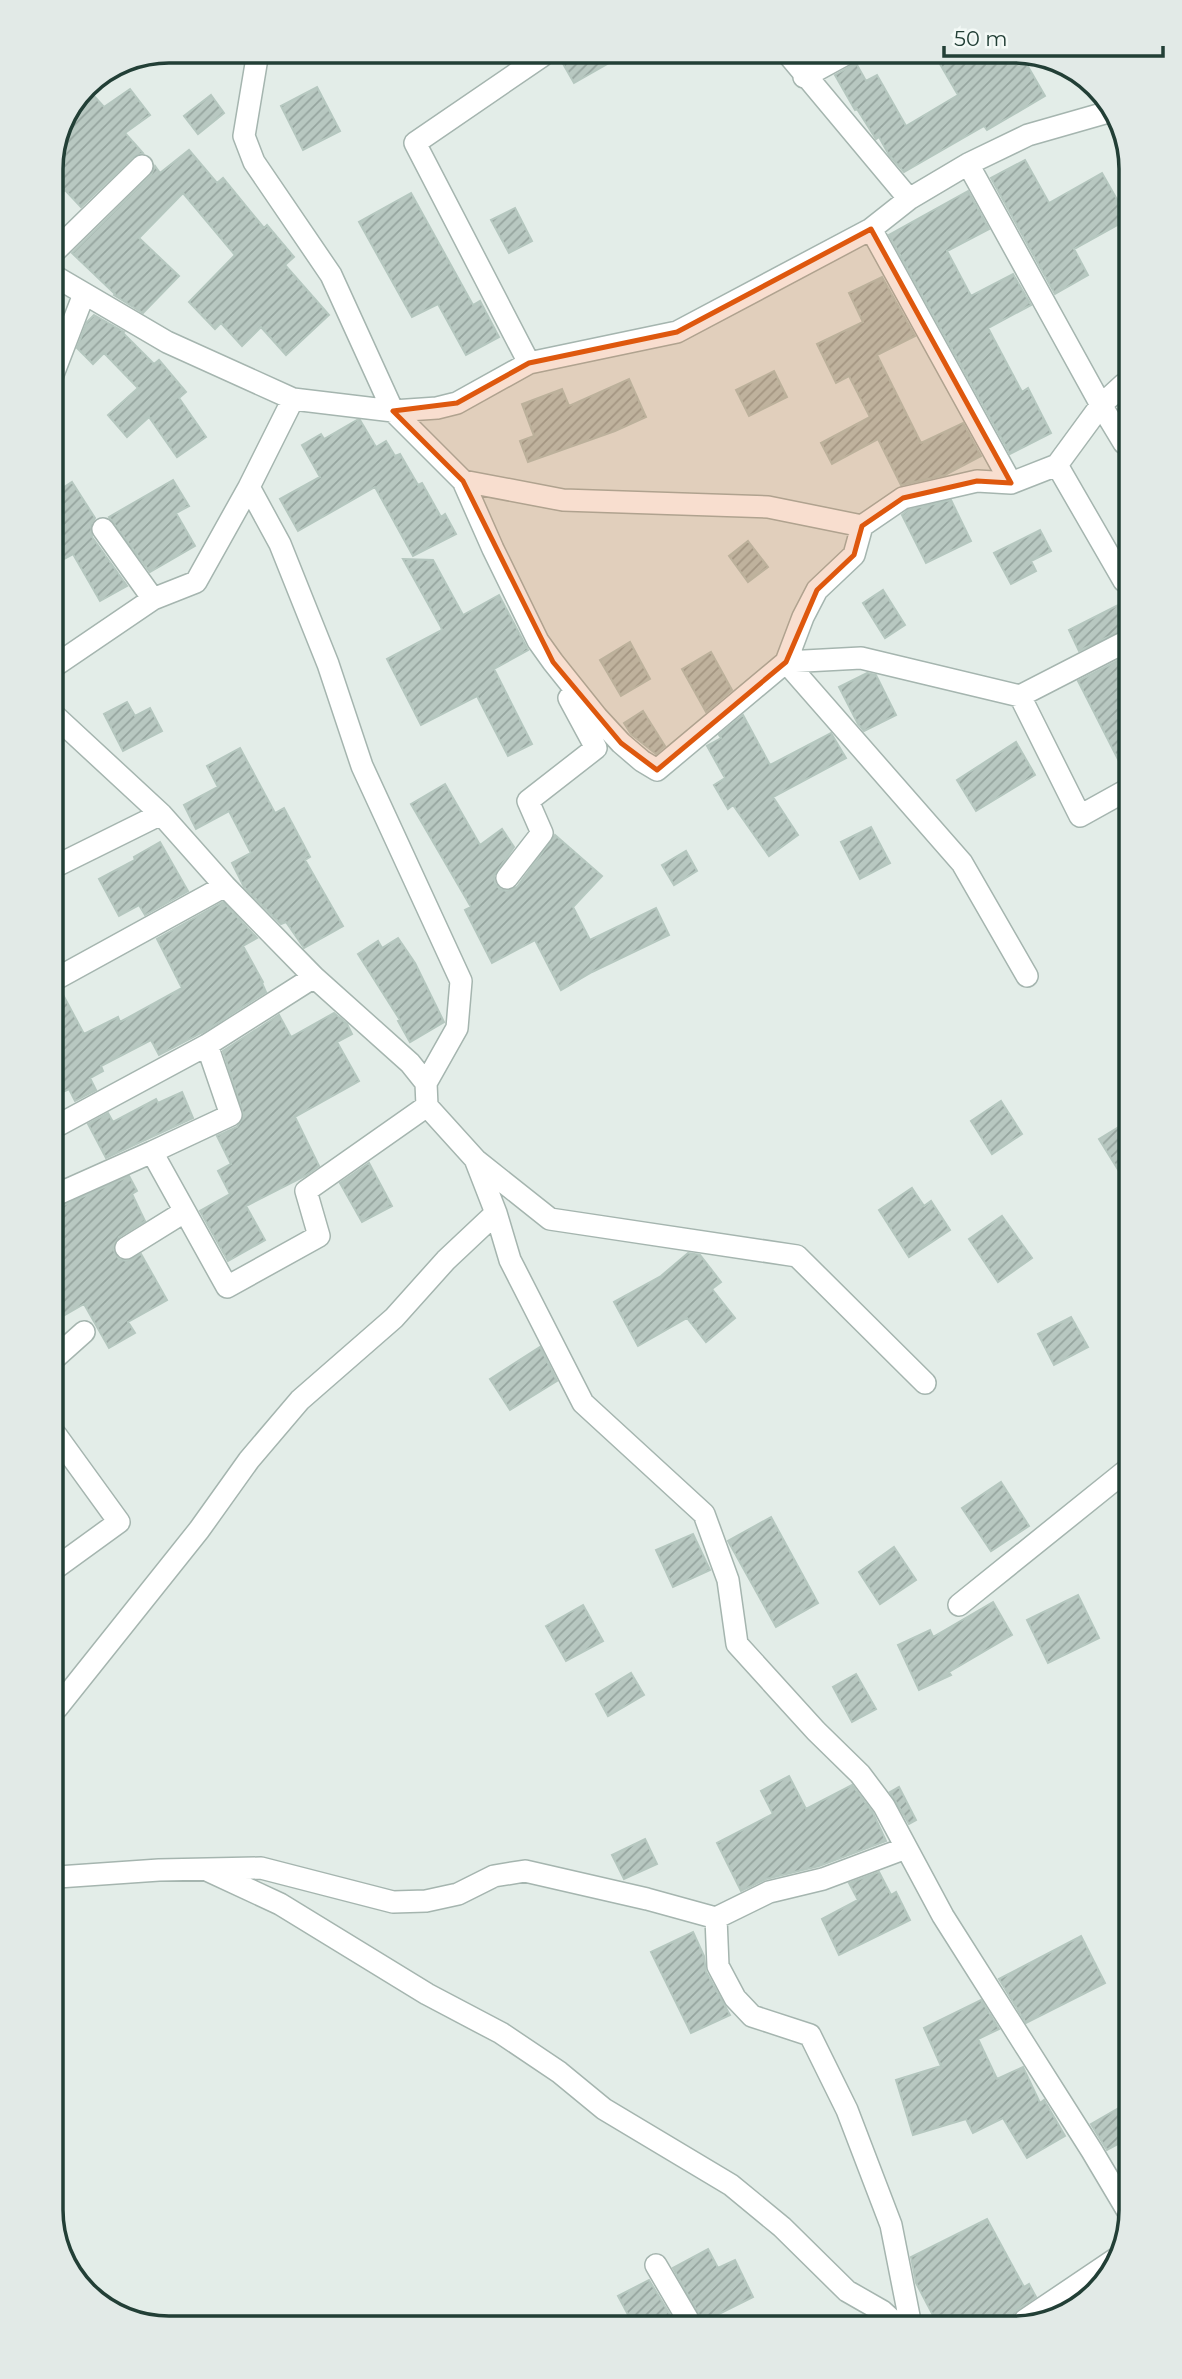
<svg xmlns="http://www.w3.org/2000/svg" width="1182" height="2379" font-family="Montserrat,sans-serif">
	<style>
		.building { fill: url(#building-hatch); stroke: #b5c7bf; stroke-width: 2 }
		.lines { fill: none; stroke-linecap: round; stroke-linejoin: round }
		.minor-casing { stroke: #a5b5af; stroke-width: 24 }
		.minor { stroke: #fff; stroke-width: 21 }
		.marked { fill: #de580e; fill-opacity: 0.2; stroke: #de580e; stroke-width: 5; stroke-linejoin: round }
		.rim { fill: none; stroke: #223f36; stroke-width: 3.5 }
	</style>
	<defs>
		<pattern id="building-hatch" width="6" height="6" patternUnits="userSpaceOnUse" patternTransform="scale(1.75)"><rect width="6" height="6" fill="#b8c8c1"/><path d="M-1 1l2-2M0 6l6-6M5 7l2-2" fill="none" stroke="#95a49e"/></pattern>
	</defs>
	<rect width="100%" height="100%" fill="#e3ede8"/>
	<path class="building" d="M 1019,51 L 1045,96 L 987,130 L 984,126 L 904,172 L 889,155 L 879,137 L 876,139 L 857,109 L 855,110 L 835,75 L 856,63 L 866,81 L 877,75 L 906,126 L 958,95 L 933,52 Z
		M 558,55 L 623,55 L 574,83 Z
		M 317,87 L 340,131 L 303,150 L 281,106 Z
		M 130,89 L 150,115 L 125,133 L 143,153 L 133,157 L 81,207 L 65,190 L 51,203 L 51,161 L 80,97 L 86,103 L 94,96 L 104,107 Z
		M 211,95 L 224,113 L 198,134 L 184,116 Z
		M 189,150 L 217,183 L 223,178 L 264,228 L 267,225 L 294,257 L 285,265 L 329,315 L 286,355 L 261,327 L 242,346 L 221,323 L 215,329 L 189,302 L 235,255 L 183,193 L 139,238 L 179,276 L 143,313 L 114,295 L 115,294 L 72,253 L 151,175 L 155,166 L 160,173 Z
		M 1025,160 L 1049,203 L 1102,173 L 1123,210 L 1123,222 L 1074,249 L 1088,275 L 1055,294 L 991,178 Z
		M 968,191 L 989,229 L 947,251 L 971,296 L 1013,274 L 1031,305 L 988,328 L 1022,392 L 1028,388 L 1051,433 L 1010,454 L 889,235 Z
		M 411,193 L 473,305 L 480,301 L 499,337 L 466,355 L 438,304 L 412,317 L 359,222 Z
		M 515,208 L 532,241 L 509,253 L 491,220 Z
		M 882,277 L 915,336 L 877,355 L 921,443 L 963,423 L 981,456 L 945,475 L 901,485 L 878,439 L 832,464 L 821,443 L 870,417 L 849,376 L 836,383 L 817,344 L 863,322 L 849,293 Z
		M 94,315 L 124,332 L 123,333 L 154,364 L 159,360 L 186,392 L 179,398 L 206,437 L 177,457 L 149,417 L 127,437 L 108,415 L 138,388 L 104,353 L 93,364 L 77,348 L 87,322 Z
		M 774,371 L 787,397 L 749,416 L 736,390 Z
		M 629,379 L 646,417 L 615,431 L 528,462 L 520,441 L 534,436 L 522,404 L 562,389 L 569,406 Z
		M 357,420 L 360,420 L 376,447 L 386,441 L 395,456 L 400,454 L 418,485 L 422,483 L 441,517 L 445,514 L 456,534 L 413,556 L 375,487 L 298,531 L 280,499 L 320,477 L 302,445 L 321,434 L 324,439 Z
		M 173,480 L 189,506 L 176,513 L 195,546 L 150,572 L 109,517 Z
		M 72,482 L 95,518 L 91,524 L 92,537 L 127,586 L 100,601 L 73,554 L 53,565 L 52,495 Z
		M 951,500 L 971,541 L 926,563 L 902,515 L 908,510 Z
		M 1040,530 L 1051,551 L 1031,561 L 1036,571 L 1011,584 L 994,553 Z
		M 748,541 L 768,567 L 748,582 L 729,556 Z
		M 403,559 L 433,560 L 463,615 L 499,595 L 528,650 L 494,669 L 532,744 L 508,756 L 477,696 L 421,725 L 387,659 L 442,630 L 441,627 Z
		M 883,590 L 905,625 L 885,638 L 863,603 Z
		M 1124,602 L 1125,629 L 1079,651 L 1069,630 Z
		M 630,642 L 650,679 L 621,696 L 600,660 Z
		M 711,652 L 732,690 L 706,712 L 682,669 Z
		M 1125,657 L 1125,773 L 1078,681 Z
		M 867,673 L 876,675 L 896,715 L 864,731 L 858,724 L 839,687 Z
		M 127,702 L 135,716 L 150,708 L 162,731 L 123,751 L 104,714 Z
		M 643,711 L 665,746 L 656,754 L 631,734 L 624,723 Z
		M 743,715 L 770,765 L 831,733 L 846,758 L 773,797 L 798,835 L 769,856 L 733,805 L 728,809 L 714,785 L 725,778 L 707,746 L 721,738 L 719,735 Z
		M 1016,742 L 1035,775 L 976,811 L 957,780 Z
		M 240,748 L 275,813 L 284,808 L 310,857 L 305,860 L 343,926 L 304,948 L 286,922 L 281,924 L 244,887 L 232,863 L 251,853 L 229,811 L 196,829 L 184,805 L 218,787 L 207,766 Z
		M 445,784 L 480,845 L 502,829 L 514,847 L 494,876 L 495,884 L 500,889 L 506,891 L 517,887 L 555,835 L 602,876 L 573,907 L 590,940 L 656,908 L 669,935 L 592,972 L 561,990 L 535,940 L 492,963 L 465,910 L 471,907 L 411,804 Z
		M 871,827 L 890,863 L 860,879 L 841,842 Z
		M 160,842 L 188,891 L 145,915 L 139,905 L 119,916 L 99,879 L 135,860 L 134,857 Z
		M 686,851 L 697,871 L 674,885 L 662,865 Z
		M 223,902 L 257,938 L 243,946 L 263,982 L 262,983 L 266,992 L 205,1031 L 159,1055 L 151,1040 L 101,1066 L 103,1071 L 90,1078 L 96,1090 L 75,1101 L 69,1089 L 63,1092 L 55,1075 L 54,993 L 61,991 L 84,1034 L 118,1017 L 120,1022 L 182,988 L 157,939 Z
		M 398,938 L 415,963 L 444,1022 L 410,1042 L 398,1021 L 400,1020 L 358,954 L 378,941 L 382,948 Z
		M 334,1013 L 347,1024 L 352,1034 L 337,1042 L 359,1081 L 295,1117 L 319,1166 L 305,1176 L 246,1206 L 265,1240 L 228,1261 L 200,1211 L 230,1194 L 218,1171 L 231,1164 L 217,1136 L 237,1127 L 244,1116 L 223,1051 L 279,1015 L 291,1037 Z
		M 182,1092 L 193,1118 L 106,1158 L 88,1124 L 108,1113 L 113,1122 L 156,1099 L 158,1103 Z
		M 1001,1101 L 1022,1134 L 992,1154 L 971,1121 Z
		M 1127,1122 L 1127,1184 L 1099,1139 Z
		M 369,1163 L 392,1206 L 362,1222 L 340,1183 Z
		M 129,1176 L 137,1191 L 132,1194 L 145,1221 L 119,1237 L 113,1249 L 119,1259 L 126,1261 L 141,1254 L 167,1300 L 128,1322 L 135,1333 L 109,1348 L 84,1304 L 56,1320 L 56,1272 L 64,1267 L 55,1252 L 55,1209 Z
		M 912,1188 L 924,1206 L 931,1201 L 950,1230 L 909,1257 L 879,1210 Z
		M 1002,1216 L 1032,1258 L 998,1282 L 969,1239 Z
		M 688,1253 L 700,1255 L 721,1282 L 712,1289 L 735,1318 L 706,1342 L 687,1318 L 638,1346 L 614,1302 L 661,1276 Z
		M 1071,1317 L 1088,1347 L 1054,1365 L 1038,1334 Z
		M 540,1347 L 557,1381 L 510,1410 L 490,1379 Z
		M 1001,1482 L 1029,1526 L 991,1551 L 962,1508 Z
		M 771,1517 L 818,1603 L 776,1627 L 728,1541 Z
		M 693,1534 L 710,1570 L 673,1587 L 656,1550 Z
		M 894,1547 L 916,1580 L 880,1604 L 859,1572 Z
		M 1078,1595 L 1099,1638 L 1048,1663 L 1027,1620 Z
		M 993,1602 L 1012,1635 L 949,1672 L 951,1675 L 919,1690 L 898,1645 L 930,1630 L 933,1637 Z
		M 583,1605 L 603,1641 L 566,1661 L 546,1626 Z
		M 631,1673 L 644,1695 L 608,1716 L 596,1694 Z
		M 856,1674 L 876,1709 L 852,1722 L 833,1687 Z
		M 789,1776 L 806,1809 L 852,1785 L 873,1813 L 886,1841 L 819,1866 L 766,1879 L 741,1891 L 717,1843 L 773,1814 L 761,1791 Z
		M 899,1787 L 916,1820 L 909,1824 L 890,1792 Z
		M 645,1839 L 657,1864 L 624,1879 L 612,1855 Z
		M 879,1872 L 891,1895 L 896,1892 L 910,1920 L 839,1955 L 822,1919 L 858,1900 L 849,1883 Z
		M 693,1932 L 704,1956 L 706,1972 L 730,2015 L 691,2033 L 651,1952 Z
		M 1081,1936 L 1105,1983 L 1026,2023 L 999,1979 Z
		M 981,2000 L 999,2029 L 978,2039 L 997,2079 L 1023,2067 L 1040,2103 L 1044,2100 L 1065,2136 L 1027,2158 L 1003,2118 L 973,2133 L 966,2119 L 913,2135 L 896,2080 L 941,2066 L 924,2028 Z
		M 1131,2101 L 1131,2137 L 1107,2150 L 1091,2124 Z
		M 987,2219 L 1024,2287 L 1029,2284 L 1036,2297 L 1017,2310 L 1012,2320 L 936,2321 L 916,2283 L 911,2257 Z
		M 708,2249 L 718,2268 L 735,2260 L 753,2297 L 703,2322 L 673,2268 Z
		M 649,2280 L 675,2323 L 633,2324 L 618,2296 Z"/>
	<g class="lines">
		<g class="minor-casing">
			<path id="minor" d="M 787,53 L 909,199
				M 257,58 L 244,136 L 254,162 L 331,275 L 393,411 L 463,481 L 493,549 L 538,641 L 553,662 L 597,717 L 621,743 L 642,761 L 657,770 L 786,662 L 803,617 L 817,590 L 854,555 L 862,526 L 903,498 L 977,481 L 1011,483 L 1057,465 L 1101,405 L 1124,384
				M 804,77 L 848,53
				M 968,164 L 1101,405 L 1124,443
				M 871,229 L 1011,483
				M 51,255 L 142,166
				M 51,274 L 167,342 L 293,399 L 393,411 L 437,408 L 457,403 L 529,363 L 677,332 L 871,229 L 909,199 L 968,164 L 1028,135 L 1112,111
				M 529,363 L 415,143 L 542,56
				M 52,377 L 84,294
				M 293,399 L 249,487 L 280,544 L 328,664 L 362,766 L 461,981 L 457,1028 L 426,1083
				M 1057,465 L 1124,581
				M 463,481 L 563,500 L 768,507 L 862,526
				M 103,529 L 153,599
				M 786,662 L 962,863 L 1027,976
				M 786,662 L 861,658 L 1020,696 L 1125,642
				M 53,667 L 153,599 L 196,582 L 249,487
				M 1020,696 L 1080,816 L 1125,791
				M 53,714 L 161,814 L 225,886 L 314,977 L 410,1063 L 426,1083 L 427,1106 L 475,1159 L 496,1213 L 510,1260 L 583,1403 L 704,1514 L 728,1580 L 737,1644 L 816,1731 L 860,1774 L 884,1806 L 943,1916 L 1092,2151 L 1130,2215
				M 54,867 L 161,814
				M 507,878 L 542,833 L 528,801 L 596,748 L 569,698
				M 54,980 L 225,886
				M 55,1127 L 207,1045 L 314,977
				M 152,1152 L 231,1115 L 207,1045
				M 477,1161 L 550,1219 L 797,1256 L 925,1383
				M 55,1185 L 60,1193 L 152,1152 L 227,1287 L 319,1236 L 306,1191 L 427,1106
				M 126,1248 L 184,1212
				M 56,1357 L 84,1332
				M 56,1435 L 119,1522 L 57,1567
				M 959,1605 L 1128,1469
				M 57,1708 L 199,1530 L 249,1460 L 300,1400 L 394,1318 L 446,1260 L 496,1213
				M 209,1871 L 280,1904 L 427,1994 L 501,2033 L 559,2072 L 604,2109 L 731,2185 L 782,2227 L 847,2291 L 882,2311 L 893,2321
				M 58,1877 L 159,1870 L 261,1868 L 393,1902 L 426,1901 L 458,1894 L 494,1876 L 525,1871 L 647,1899 L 716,1918 L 769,1892 L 823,1879 L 906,1848
				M 716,1918 L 718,1966 L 735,1998 L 752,2016 L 810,2035 L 847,2110 L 891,2225 L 910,2321
				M 656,2265 L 690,2323
				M 1025,2320 L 1117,2258"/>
		</g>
		<use href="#minor" class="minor"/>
	</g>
	<path class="marked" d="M 871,229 L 1011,483 L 977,481 L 903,498 L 862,526 L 854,555 L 817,590 L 786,662 L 657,770 L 621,743 L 553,662 L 463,481 L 393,411 L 457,403 L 529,363 L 677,332 Z"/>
	<path d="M0 0H1182V2379H0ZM169 63H1013A106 106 0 0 1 1119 169V2210A106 106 0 0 1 1013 2316H169A106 106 0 0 1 63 2210V169A106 106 0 0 1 169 63Z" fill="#e2eae7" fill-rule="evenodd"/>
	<path class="rim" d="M169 63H1013A106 106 0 0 1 1119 169V2210A106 106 0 0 1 1013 2316H169A106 106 0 0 1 63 2210V169A106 106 0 0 1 169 63Z"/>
	<path d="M944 46v10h219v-10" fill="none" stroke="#223f36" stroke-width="3.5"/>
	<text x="954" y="46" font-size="21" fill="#223f36" stroke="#f3f9f6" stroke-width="5" paint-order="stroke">50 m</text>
</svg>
